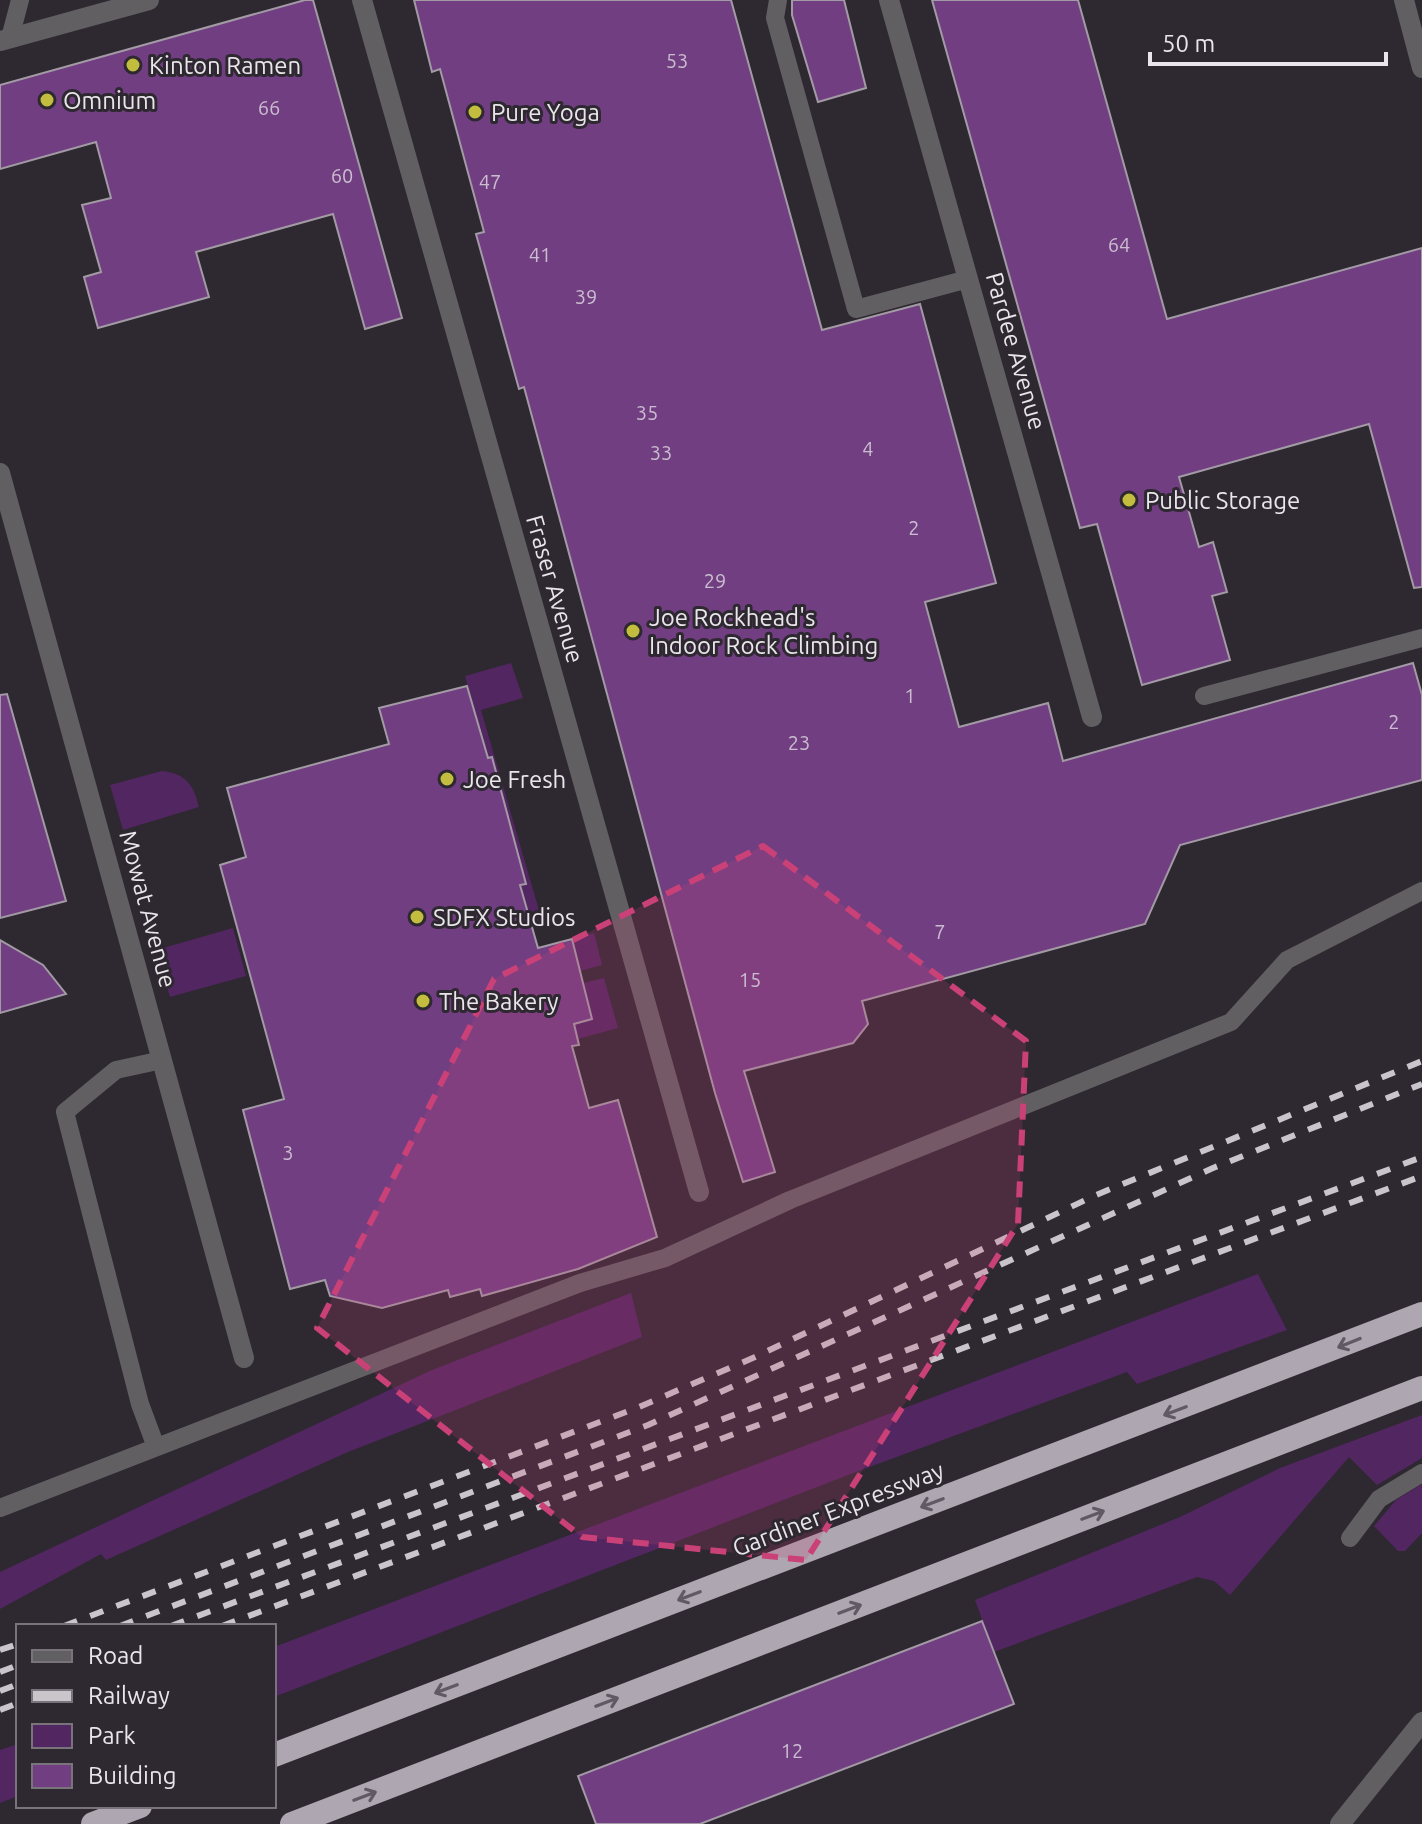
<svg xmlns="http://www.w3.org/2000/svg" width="1422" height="1824" font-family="Ubuntu,sans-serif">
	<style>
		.green { fill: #522660 }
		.building { fill: #713f81; stroke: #a29aa4; stroke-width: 2 }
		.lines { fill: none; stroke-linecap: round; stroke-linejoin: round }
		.service { stroke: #625f63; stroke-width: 18 }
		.minor { stroke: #625f63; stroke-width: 20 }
		.tertiary { stroke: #625f63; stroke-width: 20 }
		.motorway { stroke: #aea6b0; stroke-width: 24 }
		.rail { stroke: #c9c5ca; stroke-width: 6; stroke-dasharray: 14 14; stroke-linecap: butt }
		.oneway { stroke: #615a64 }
		.marked { fill: #ca4178; fill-opacity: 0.2; stroke: #ca4178; stroke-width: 6; stroke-dasharray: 16 10; stroke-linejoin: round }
		.poi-dot { fill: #c2bd3f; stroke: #2e2831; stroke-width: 3 }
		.labels { text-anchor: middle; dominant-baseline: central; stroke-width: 6; stroke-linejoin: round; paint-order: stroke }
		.number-label { font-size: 20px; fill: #cbbcd0 }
		.poi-label { font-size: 24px; fill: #e9e5ea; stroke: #2e2831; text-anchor: start }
		.street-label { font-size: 24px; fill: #e9e5ea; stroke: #2e2831 }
	</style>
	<rect width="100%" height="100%" fill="#2e2831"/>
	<path class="green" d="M 511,663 L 523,698 L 481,710 L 543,924 L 532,927 L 520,885 L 525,884 L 492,758 L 488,758 L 465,676 Z
		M 162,771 C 185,773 194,785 199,807 L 123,830 L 110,785 Z
		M 233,928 L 246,976 L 170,997 L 156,950 Z
		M 594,933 L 602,965 L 580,971 L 572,939 Z
		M 604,978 L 618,1028 L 578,1039 L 574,1024 L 592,1019 L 583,983 Z
		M 1258,1274 L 1287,1330 L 1137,1384 L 1127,1372 L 856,1472 L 274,1697 L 274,1647 Z
		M 631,1293 L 642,1337 L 348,1452 L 106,1560 L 101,1554 L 0,1609 L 0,1572 L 432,1370 Z
		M 1422,1415 L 1422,1458 L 1377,1485 L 1349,1457 L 1230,1595 L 1214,1581 L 1197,1577 L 994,1652 L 975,1600 L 1180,1517 L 1280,1468 Z
		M 1422,1484 L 1422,1533 L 1405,1551 L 1398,1551 L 1374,1526 L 1396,1500 Z
		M 18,1744 L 18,1796 L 0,1803 L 0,1750 Z"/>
	<path class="building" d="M 305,0 L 313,0 L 402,318 L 365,329 L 333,214 L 196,252 L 209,297 L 98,328 L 84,277 L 101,272 L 82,205 L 111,198 L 96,142 L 0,169 L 0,85 Z
		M 414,0 L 731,0 L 822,330 L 920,304 L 996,583 L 925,602 L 959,727 L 1048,703 L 1063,761 L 1413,663 L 1422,695 L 1422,780 L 1180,845 L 1145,924 L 862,1001 L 868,1024 L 853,1043 L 744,1071 L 775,1172 L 743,1182 L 715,1093 L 524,387 L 519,389 L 476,234 L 484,232 L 440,69 L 432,72 Z
		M 792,0 L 844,0 L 866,88 L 818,102 L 792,15 Z
		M 932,0 L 1078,0 L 1167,319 L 1422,248 L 1422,587 L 1414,588 L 1369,424 L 1179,477 L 1199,547 L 1213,542 L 1227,592 L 1212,596 L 1230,660 L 1142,685 L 1097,524 L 1080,528 Z
		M 467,686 L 488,758 L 492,757 L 526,884 L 520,885 L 538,948 L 572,939 L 592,1019 L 574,1024 L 579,1045 L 572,1046 L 589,1108 L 618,1100 L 657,1237 L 578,1269 L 482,1296 L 480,1289 L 450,1297 L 448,1290 L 382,1308 L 330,1296 L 325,1280 L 290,1289 L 243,1110 L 284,1099 L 220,865 L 246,857 L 227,788 L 389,744 L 379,708 Z
		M 7,694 L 66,901 L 0,918 L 0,695 Z
		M 0,940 L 43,965 L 66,994 L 0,1013 Z
		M 982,1621 L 1014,1704 L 700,1824 L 596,1824 L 578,1776 Z"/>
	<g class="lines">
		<path class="service" d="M 778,0 L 775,18 L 856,309 L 968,279
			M 10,38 L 20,0
			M 1204,696 L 1422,638
			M 156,1447 L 140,1404 L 65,1112 L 116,1070 L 162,1060
			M 0,1508 L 580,1283 L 665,1258 L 790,1200 L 1231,1022 L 1287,960 L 1422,891
			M 1350,1538 L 1379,1499 L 1422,1473"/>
		<path class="minor" d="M 362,0 L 699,1192
			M 889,0 L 1092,717
			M 1404,0 L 1422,68
			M 0,473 L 244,1358"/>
		<path class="tertiary" d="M 0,41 L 149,0
			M 1340,1824 L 1422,1722"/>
		<path class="motorway" d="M 274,1755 L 1422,1314
			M 93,1824 L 140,1806
			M 292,1824 L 1422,1388"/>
		<path class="rail" d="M 64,1626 L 639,1407 L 755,1357 L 1096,1195 L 1422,1061
			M 120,1626 L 648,1425 L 1213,1168 L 1422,1084
			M 171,1626 L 1422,1157
			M 222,1626 L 1422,1176
			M 0,1650 L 18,1644
			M 0,1672 L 18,1665
			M 0,1691 L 18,1684
			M 0,1710 L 18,1703"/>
	</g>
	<defs><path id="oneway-shaft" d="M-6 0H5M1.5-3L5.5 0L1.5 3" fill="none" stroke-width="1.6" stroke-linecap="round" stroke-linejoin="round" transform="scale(2)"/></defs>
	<g class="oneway">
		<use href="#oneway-shaft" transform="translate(1349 1343) rotate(158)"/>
		<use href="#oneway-shaft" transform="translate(1175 1411) rotate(159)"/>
		<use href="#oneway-shaft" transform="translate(932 1503) rotate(159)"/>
		<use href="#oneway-shaft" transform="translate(1093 1515) rotate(-21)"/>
		<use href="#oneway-shaft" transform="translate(689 1596) rotate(159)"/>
		<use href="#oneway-shaft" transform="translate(850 1609) rotate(-21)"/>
		<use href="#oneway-shaft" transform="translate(446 1689) rotate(159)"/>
		<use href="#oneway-shaft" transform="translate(607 1702) rotate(-21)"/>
		<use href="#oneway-shaft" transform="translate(365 1796) rotate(-21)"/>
	</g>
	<path class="marked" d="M 763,846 L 1026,1041 L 1018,1224 L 806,1560 L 582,1537 L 317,1328 L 494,979 Z"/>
	<g class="poi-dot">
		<circle cx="133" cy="65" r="8"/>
		<circle cx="47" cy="100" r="8"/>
		<circle cx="475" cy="112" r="8"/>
		<circle cx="1129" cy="500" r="8"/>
		<circle cx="633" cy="631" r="8"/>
		<circle cx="447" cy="779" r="8"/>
		<circle cx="417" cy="917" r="8"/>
		<circle cx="423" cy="1001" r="8"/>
	</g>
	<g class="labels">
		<g class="number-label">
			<text x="677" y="60">53</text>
			<text x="269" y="107">66</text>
			<text x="342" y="175">60</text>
			<text x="490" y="181">47</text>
			<text x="1119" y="244">64</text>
			<text x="540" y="254">41</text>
			<text x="586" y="296">39</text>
			<text x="647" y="412">35</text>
			<text x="868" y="448">4</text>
			<text x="661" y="452">33</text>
			<text x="914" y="527">2</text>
			<text x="715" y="580">29</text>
			<text x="910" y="695">1</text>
			<text x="1394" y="721">2</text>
			<text x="799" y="742">23</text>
			<text x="940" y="931">7</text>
			<text x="750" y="979">15</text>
			<text x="288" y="1152">3</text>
			<text x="792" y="1750">12</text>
		</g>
		<g class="poi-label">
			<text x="149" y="65">Kinton Ramen</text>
			<text x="63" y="100">Omnium</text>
			<text x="491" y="112">Pure Yoga</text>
			<text x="1145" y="500">Public Storage</text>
			<text x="649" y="617">Joe Rockhead's<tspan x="649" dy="28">Indoor Rock Climbing</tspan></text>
			<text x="463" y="779">Joe Fresh</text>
			<text x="433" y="917">SDFX Studios</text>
			<text x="439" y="1001">The Bakery</text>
		</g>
		<g class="street-label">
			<text transform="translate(1016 351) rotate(74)">Pardee Avenue</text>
			<text transform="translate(555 589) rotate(74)">Fraser Avenue</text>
			<text transform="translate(148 909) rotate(75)">Mowat Avenue</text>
			<text transform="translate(838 1509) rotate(-21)">Gardiner Expressway</text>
		</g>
	</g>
	<rect x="16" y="1624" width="260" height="184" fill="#2e2831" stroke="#79747b" stroke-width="2"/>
	<rect x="32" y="1650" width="40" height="12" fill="#625f63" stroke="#79747b" stroke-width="2"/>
	<text x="88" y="1664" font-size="24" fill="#e9e5ea">Road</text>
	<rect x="32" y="1690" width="40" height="12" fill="#c9c5ca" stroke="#79747b" stroke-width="2"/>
	<text x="88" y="1704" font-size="24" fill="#e9e5ea">Railway</text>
	<rect x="32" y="1724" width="40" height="24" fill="#522660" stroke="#79747b" stroke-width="2"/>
	<text x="88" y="1744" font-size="24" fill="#e9e5ea">Park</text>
	<rect x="32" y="1764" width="40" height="24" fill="#713f81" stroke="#79747b" stroke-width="2"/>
	<text x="88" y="1784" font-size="24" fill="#e9e5ea">Building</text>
	<path d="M1150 52v12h236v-12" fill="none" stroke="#e9e5ea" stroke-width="4"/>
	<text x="1162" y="52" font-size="24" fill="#e9e5ea" stroke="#2e2831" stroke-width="6" paint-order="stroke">50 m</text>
</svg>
